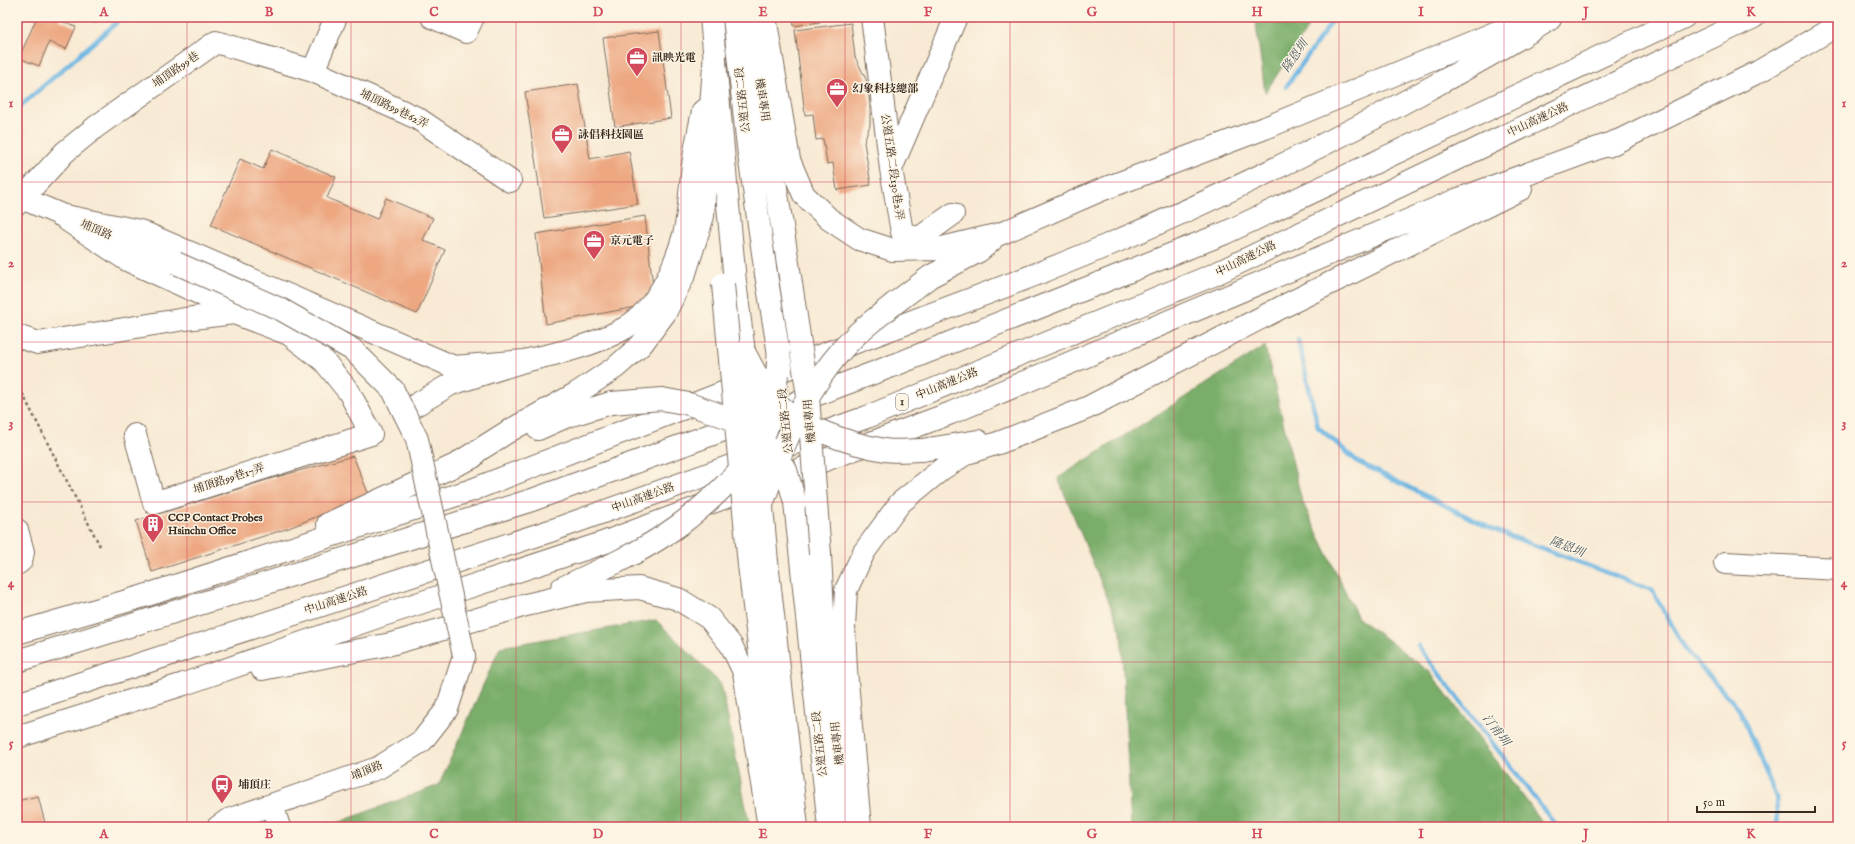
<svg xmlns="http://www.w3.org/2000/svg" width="1855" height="844" font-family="'IM FELL English','Noto Serif TC',serif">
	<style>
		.forest { fill: #79ad69; stroke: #5a6c44 }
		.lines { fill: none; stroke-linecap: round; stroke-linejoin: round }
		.stream { stroke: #6bb5e3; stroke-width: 4.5 }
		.building { fill: #eda781 }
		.minor-casing { stroke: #7d6d5e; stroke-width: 24 }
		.highway-casing { stroke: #7d6d5e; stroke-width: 24 }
		.path { stroke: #7d6d5e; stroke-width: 2.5; stroke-dasharray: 3 3; stroke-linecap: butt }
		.minor { stroke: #fff; stroke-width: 22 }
		.highway { stroke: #fff; stroke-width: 22 }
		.minor-bridge-casing { stroke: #7d6d5e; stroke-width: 24; stroke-linecap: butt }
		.highway-bridge-casing { stroke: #7d6d5e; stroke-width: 24; stroke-linecap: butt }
		.minor-bridge { stroke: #fff; stroke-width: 22 }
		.highway-bridge { stroke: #fff; stroke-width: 22 }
		.grid { fill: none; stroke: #d1495b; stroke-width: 1; stroke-opacity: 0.55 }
		.labels { text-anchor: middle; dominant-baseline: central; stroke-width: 3; stroke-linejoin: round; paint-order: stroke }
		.shield { fill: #fcf5e5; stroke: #75675a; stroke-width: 1 }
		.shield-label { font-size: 10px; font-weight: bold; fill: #3b2a1e }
		.poi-label { font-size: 11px; font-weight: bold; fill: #3b2a1e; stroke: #fcf5e5; text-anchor: start }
		.street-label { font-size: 11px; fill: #3b2a1e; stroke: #fcf5e5 }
		.water-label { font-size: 12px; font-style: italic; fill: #495459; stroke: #fcf5e5 }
		.neatline { fill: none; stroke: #d1495b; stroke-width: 1.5 }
		.grid-label { font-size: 13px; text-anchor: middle; font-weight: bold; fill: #d1495b }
	</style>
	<rect width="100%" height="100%" fill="#fcf5e5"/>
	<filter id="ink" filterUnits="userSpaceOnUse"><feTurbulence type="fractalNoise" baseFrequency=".025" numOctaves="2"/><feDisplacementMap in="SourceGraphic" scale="8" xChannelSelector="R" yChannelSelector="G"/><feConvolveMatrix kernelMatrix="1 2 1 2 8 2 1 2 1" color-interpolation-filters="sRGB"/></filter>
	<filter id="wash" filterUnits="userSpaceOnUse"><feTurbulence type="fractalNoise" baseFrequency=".012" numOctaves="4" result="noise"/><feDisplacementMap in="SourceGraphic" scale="16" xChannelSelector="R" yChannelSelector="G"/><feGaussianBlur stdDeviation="0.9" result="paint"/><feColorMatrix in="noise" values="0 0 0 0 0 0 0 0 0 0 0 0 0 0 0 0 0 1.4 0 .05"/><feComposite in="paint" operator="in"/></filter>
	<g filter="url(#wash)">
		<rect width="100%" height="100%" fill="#f8ead4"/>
		<path class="forest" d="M 1255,17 L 1315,17 L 1265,93 Z
			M 1265,346 L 1302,501 L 1358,618 L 1430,672 L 1546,827 L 1131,827 L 1121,631 L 1058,478 Z
			M 656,620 L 721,684 L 750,827 L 335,827 L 334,824 L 439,785 L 500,647 Z"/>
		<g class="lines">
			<path class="stream" d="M 1286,87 L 1335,17
				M 17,109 L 116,23 L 121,17
				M 1298,340 L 1318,427 L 1358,462 L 1492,529 L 1652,590 L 1686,650 L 1739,709 L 1776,796 L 1778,827
				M 1418,646 L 1557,827"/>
		</g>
		<g id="blocks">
			<path class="building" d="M 37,17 L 60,17 L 59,20 L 76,27 L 66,49 L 49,42 L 39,66 L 19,58 Z
				M 82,17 L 98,17 L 96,23 Z
				M 793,17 L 819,17 L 820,22 L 794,26 Z
				M 851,23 L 855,57 L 866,79 L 870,104 L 870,125 L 864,142 L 871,185 L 837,190 L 833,163 L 827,164 L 823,139 L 816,140 L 813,114 L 805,115 L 795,30 Z
				M 659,31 L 671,118 L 615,127 L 603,38 Z
				M 578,84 L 590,159 L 629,151 L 638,204 L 544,218 L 525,92 Z
				M 272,149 L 336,177 L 327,198 L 351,208 L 377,219 L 386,198 L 433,218 L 423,240 L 445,250 L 417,314 L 211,225 L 240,159 L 263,169 Z
				M 645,216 L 653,287 L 641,306 L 546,324 L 536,234 Z
				M 353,456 L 369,495 L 289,528 L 152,572 L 136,521 L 273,478 Z
				M 38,796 L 46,827 L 17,827 L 17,801 Z"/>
		</g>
	</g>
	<g filter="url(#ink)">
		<use href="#blocks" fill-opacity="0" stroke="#7d6d5e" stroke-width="1"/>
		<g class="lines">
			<g class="minor-casing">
				<path id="minor" d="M 432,17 L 466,32 L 473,17
					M 711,17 L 735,282 L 744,352
					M 734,17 L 748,147 L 766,274
					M 749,17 L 789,270
					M 872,17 L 891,169 L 902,232 L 918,239 L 953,214
					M 313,71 L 417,118 L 510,181
					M 891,169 L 956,17
					M 17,196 L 73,220
					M 17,204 L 65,152 L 97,126 L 216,42 L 313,71 L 336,17
					M 60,215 L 140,231 L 454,367 L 524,361 L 451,384 L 404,412
					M 67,220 L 127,260 L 199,293 L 234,313
					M 105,234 L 176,263
					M 17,336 L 38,343 L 185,319 L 234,313 L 289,334 L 324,361 L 349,392 L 371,434 L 154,503 L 135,435
					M 524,361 C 559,353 593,346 625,328 C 657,309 674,269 684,235 C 690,211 690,184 694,159 C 696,143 700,127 703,111
					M 795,502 L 829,827
					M 17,530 L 23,552 L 21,561 L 17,564
					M 820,554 L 824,631 L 848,827
					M 767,562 L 797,827
					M 1725,563 L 1838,569
					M 749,565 L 781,827
					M 272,805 L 279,827
					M 218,827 L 228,820 L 378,768 L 422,741 L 447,709 L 464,656"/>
			</g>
			<g class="highway-casing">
				<path id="highway" d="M 765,17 L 789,160 L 804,195 L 829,219 L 859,239 L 893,250 L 938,249 L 1000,234 L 1101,190 L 1265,128 L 1497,32 L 1534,23
					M 1608,146 L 1758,72 L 1838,25
					M 895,303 L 931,276 L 979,251 L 991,241
					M 785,369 C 890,328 997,292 1101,248 C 1203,205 1302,157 1399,105 C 1450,77 1501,51 1550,19
					M 797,402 L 897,364 L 1225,233 L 1684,17
					M 538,429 L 565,417 L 611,403
					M 922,450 L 978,441
					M 460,462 L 509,431 L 577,393 L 616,367 L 641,345 L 665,313 L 685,273 L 703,216 L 715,52
					M 328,524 L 473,457
					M 562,588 L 617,562
					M 17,633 L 144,596 L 472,490 L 751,382
					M 17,661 L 532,500 L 754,419
					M 262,669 L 391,644 L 526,605 L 586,591 L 639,588 L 678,599 L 709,618 L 731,645 L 744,672 L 769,827
					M 17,704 L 553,530 L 867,417 L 1213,275 L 1754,17
					M 17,737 L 184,684 L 383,615 L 600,544 L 951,413 L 1459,199 L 1620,140
					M 860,827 L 846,670 L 844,627 L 846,590 L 864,552 L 900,503 L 942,469 L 967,453 L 1001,442 L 1087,408 L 1282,307 L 1521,189"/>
			</g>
			<path class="path" d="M 17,383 L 101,548"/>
			<use href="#minor" class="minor"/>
			<use href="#highway" class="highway"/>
			<g class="minor-bridge-casing">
				<path id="minor-bridge" d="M 176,263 L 282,310 L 353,350 L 393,390 L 417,439 L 464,656
					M 789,270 L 808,396 L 820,554
					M 766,274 L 781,367
					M 723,284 L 749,565
					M 744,353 L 755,431 L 767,562"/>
			</g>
			<g class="highway-bridge-casing">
				<path id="highway-bridge" d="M 744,352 C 753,368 762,388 775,401 C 800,428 850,444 885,450 C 896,452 910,450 922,450
					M 611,403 L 662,399 L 689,404 L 735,420 L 755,431 L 786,470 L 795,502
					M 763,502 C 784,441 808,382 855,336 C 867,324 882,314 895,303
					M 617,562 C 666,538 698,514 736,474 C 743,466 753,458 758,449 C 774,417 777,382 779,348"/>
			</g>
			<use href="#minor-bridge" class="minor-bridge"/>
			<use href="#highway-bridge" class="highway-bridge"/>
		</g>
	</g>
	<path class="grid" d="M 187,17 L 187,827M 351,17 L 351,827M 516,17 L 516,827M 681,17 L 681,827M 845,17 L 845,827M 1010,17 L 1010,827M 1174,17 L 1174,827M 1339,17 L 1339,827M 1504,17 L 1504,827M 1668,17 L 1668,827M 17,182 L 1838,182M 17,342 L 1838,342M 17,502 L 1838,502M 17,662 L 1838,662"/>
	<defs>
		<g id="office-pin" transform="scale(1.15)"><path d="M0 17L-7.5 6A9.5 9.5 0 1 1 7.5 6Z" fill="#d1495b" stroke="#fcf5e5"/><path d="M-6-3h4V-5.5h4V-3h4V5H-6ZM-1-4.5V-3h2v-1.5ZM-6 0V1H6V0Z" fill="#fff"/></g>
		<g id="building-pin" transform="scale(1.15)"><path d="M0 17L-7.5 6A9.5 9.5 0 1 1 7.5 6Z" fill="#d1495b" stroke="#fcf5e5"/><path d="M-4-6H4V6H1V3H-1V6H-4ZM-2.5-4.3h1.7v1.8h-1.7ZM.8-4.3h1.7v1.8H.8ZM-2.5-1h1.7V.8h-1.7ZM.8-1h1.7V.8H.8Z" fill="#fff"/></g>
		<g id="bus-pin" transform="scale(1.15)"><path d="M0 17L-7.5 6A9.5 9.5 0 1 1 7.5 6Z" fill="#d1495b" stroke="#fcf5e5"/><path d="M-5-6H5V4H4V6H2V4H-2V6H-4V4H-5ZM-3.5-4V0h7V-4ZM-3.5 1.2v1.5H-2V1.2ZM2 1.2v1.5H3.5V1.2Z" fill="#fff"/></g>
	</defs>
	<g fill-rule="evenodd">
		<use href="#office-pin" x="637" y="58"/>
		<use href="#office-pin" x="837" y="89"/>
		<use href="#office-pin" x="562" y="135"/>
		<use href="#office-pin" x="594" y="241"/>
		<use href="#building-pin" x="153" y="524"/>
		<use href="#bus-pin" x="222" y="785"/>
	</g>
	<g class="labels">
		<rect class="shield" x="896" y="394" width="12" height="16" rx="3"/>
		<g class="shield-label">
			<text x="902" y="402">1</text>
		</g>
		<g class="poi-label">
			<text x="652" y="58">訊映光電</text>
			<text x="852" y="89">幻象科技總部</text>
			<text x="578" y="135">詠倡科技園區</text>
			<text x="610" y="241">京元電子</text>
			<text x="168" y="518">CCP Contact Probes<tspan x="168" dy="13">Hsinchu Office</tspan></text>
			<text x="238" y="785">埔頂庄</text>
		</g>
		<g class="street-label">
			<text transform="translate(176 70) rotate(-35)">埔頂路99巷</text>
			<text transform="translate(743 100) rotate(-96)">公道五路二段</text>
			<text transform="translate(762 100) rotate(81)">機車專用</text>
			<text transform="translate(394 109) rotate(26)">埔頂路99巷62弄</text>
			<text transform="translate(1538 120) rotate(-25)">中山高速公路</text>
			<text transform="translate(892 167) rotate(82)">公道五路二段130巷2弄</text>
			<text transform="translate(96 230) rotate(23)">埔頂路</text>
			<text transform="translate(1246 259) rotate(-26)">中山高速公路</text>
			<text transform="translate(947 384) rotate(-22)">中山高速公路</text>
			<text transform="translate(786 421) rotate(-96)">公道五路二段</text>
			<text transform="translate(810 421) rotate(-95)">機車專用</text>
			<text transform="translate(229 479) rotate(-18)">埔頂路99巷17弄</text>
			<text transform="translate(643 498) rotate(-20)">中山高速公路</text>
			<text transform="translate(336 601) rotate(-18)">中山高速公路</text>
			<text transform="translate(838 743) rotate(-97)">機車專用</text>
			<text transform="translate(820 744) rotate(-96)">公道五路二段</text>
			<text transform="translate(367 771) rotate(-22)">埔頂路</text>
		</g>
		<g class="water-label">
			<text transform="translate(1295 56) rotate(-55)">隆恩圳</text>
			<text transform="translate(1567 547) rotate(21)">隆恩圳</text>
			<text transform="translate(1496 730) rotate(52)">汀甫圳</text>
		</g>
	</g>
	<rect width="1855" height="844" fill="none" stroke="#fcf5e5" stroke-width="44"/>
	<path d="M1697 806v6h118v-6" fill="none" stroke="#3b2a1e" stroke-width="2"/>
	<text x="1703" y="806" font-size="12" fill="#3b2a1e" stroke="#fcf5e5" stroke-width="3" paint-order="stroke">50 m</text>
	<rect x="22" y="22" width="1811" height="800" class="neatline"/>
	<g class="grid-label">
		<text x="104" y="16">A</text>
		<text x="269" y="16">B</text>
		<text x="434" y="16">C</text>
		<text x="598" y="16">D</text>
		<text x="763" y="16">E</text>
		<text x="928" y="16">F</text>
		<text x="1092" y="16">G</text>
		<text x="1257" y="16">H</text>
		<text x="1421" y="16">I</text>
		<text x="1586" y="16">J</text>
		<text x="1751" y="16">K</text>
		<text x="11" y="107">1</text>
		<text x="1844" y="107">1</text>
		<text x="11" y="267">2</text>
		<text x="1844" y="267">2</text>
		<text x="11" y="427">3</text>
		<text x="1844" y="427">3</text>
		<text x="11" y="587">4</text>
		<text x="1844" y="587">4</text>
		<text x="11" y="747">5</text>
		<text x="1844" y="747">5</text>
		<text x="104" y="838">A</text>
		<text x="269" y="838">B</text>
		<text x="434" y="838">C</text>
		<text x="598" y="838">D</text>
		<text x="763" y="838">E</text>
		<text x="928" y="838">F</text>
		<text x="1092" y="838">G</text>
		<text x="1257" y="838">H</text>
		<text x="1421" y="838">I</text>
		<text x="1586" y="838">J</text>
		<text x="1751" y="838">K</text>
	</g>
</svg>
